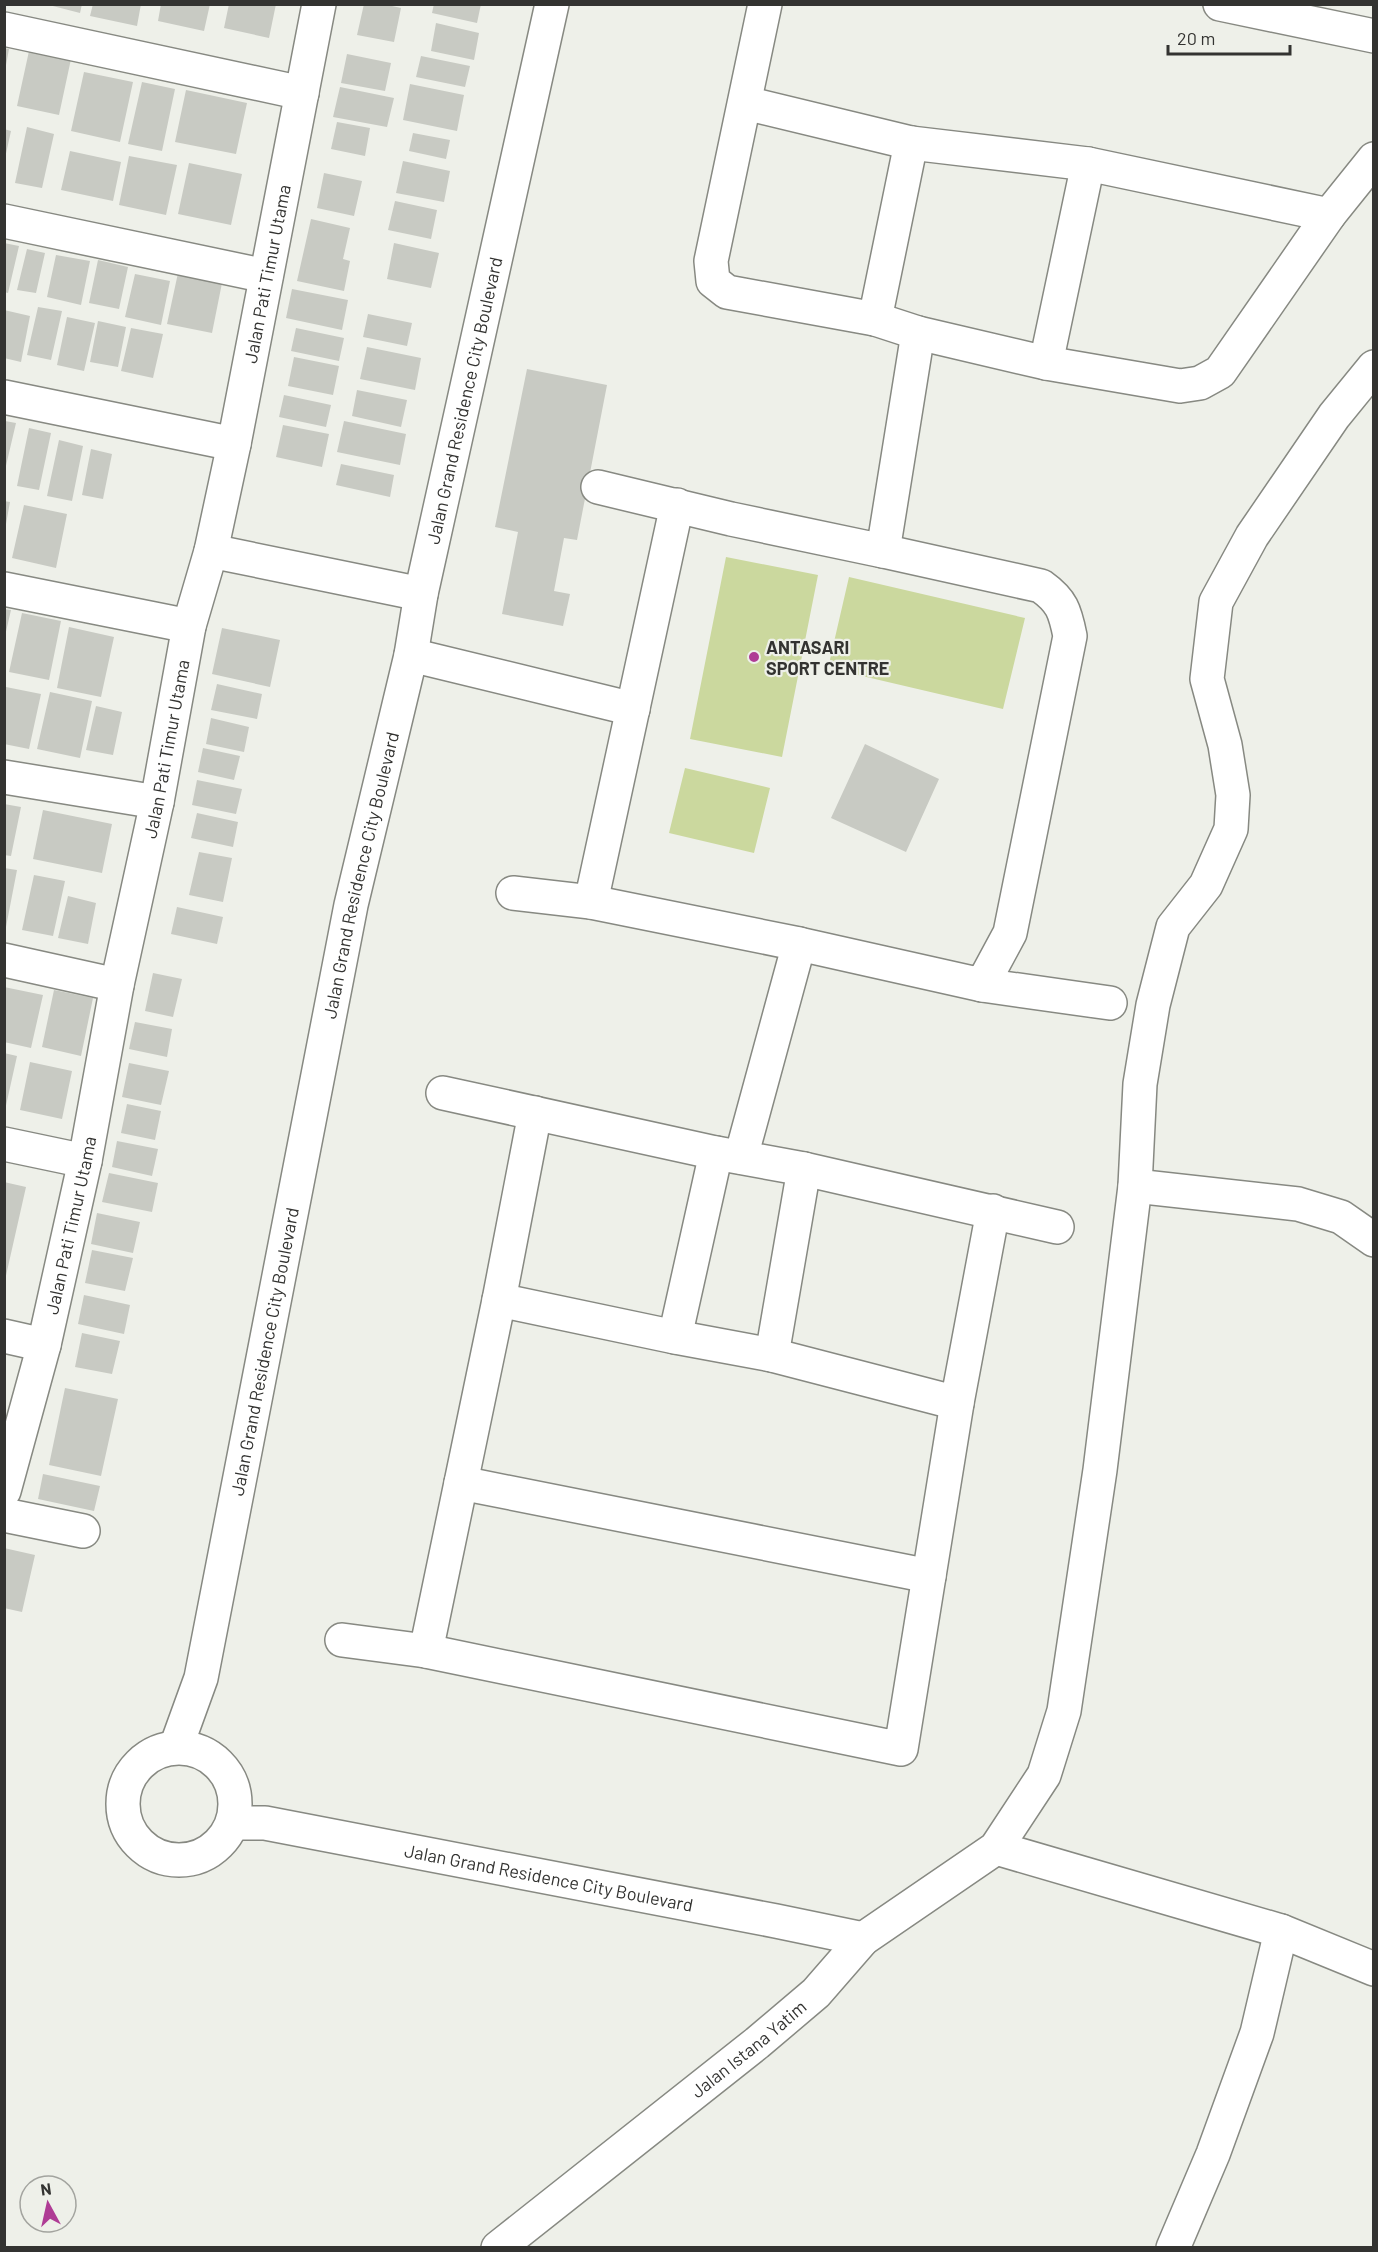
<svg xmlns="http://www.w3.org/2000/svg" width="1378" height="2252" font-family="Barlow,sans-serif">
	<style>
		.green { fill: #cbd89e }
		.building { fill: #c8cac3 }
		.lines { fill: none; stroke-linecap: round; stroke-linejoin: round }
		.minor-casing { stroke: #878982; stroke-width: 36 }
		.minor { stroke: #fff; stroke-width: 33 }
		.poi-dot { fill: #af3c95; stroke: #eef0e9; stroke-width: 2 }
		.labels { text-anchor: middle; dominant-baseline: central; stroke-width: 4.5; stroke-linejoin: round; paint-order: stroke }
		.street-label { font-size: 18px; fill: #333331; stroke: #eef0e9 }
		.poi-label { font-size: 18px; font-weight: bold; fill: #333331; stroke: #eef0e9; text-anchor: start }
	</style>
	<rect width="100%" height="100%" fill="#eef0e9"/>
	<path class="green" d="M 726,557 L 818,575 L 782,757 L 690,739 Z
		M 849,577 L 1025,618 L 1003,709 L 828,668 Z
		M 685,768 L 770,788 L 754,853 L 669,833 Z"/>
	<path class="building" d="M 45,4 L 82,4 L 80,13 Z
		M 93,4 L 141,4 L 137,26 L 90,16 Z
		M 161,4 L 210,4 L 204,31 L 158,21 Z
		M 229,4 L 276,4 L 269,38 L 224,28 Z
		M 364,4 L 383,4 L 401,8 L 394,42 L 357,35 Z
		M 434,4 L 481,4 L 477,23 L 432,13 Z
		M 436,23 L 479,33 L 474,60 L 431,51 Z
		M 4,48 L 9,49 L 6,65 L 4,64 Z
		M 29,51 L 71,59 L 59,115 L 17,106 Z
		M 347,54 L 391,63 L 385,91 L 341,83 Z
		M 421,56 L 470,66 L 465,87 L 416,77 Z
		M 84,72 L 133,82 L 120,142 L 71,131 Z
		M 142,82 L 175,89 L 162,151 L 128,144 Z
		M 410,84 L 464,95 L 457,131 L 403,120 Z
		M 340,87 L 394,98 L 387,127 L 333,117 Z
		M 186,90 L 247,103 L 236,154 L 175,142 Z
		M 337,122 L 370,128 L 365,156 L 331,149 Z
		M 27,127 L 54,134 L 42,188 L 15,183 Z
		M 4,129 L 11,131 L 5,158 L 4,158 Z
		M 413,133 L 450,140 L 446,159 L 409,151 Z
		M 70,151 L 121,162 L 113,201 L 61,190 Z
		M 129,156 L 177,165 L 166,215 L 119,205 Z
		M 403,161 L 450,171 L 444,202 L 396,193 Z
		M 189,163 L 242,174 L 231,225 L 178,214 Z
		M 324,173 L 362,181 L 354,216 L 317,208 Z
		M 395,201 L 437,210 L 431,239 L 388,230 Z
		M 311,219 L 350,228 L 343,259 L 350,261 L 344,291 L 297,281 Z
		M 4,243 L 19,246 L 8,293 L 4,292 Z
		M 394,243 L 439,253 L 431,288 L 387,279 Z
		M 27,249 L 45,253 L 36,293 L 17,290 Z
		M 56,255 L 90,261 L 81,305 L 47,297 Z
		M 98,260 L 128,267 L 119,309 L 89,303 Z
		M 178,273 L 222,283 L 212,333 L 167,324 Z
		M 135,274 L 170,281 L 161,325 L 125,317 Z
		M 292,289 L 348,300 L 342,330 L 286,318 Z
		M 38,307 L 62,311 L 51,360 L 27,355 Z
		M 4,310 L 30,316 L 21,362 L 4,358 Z
		M 368,314 L 412,323 L 407,346 L 363,337 Z
		M 67,317 L 95,323 L 84,371 L 57,365 Z
		M 98,321 L 126,327 L 118,367 L 90,362 Z
		M 131,328 L 163,334 L 153,378 L 121,371 Z
		M 296,328 L 344,338 L 339,361 L 291,351 Z
		M 367,347 L 421,358 L 415,390 L 360,379 Z
		M 294,357 L 339,366 L 333,395 L 288,386 Z
		M 527,369 L 607,385 L 577,540 L 564,538 L 554,591 L 570,594 L 563,626 L 502,614 L 518,532 L 495,527 Z
		M 357,390 L 407,400 L 401,427 L 352,416 Z
		M 284,395 L 331,405 L 326,427 L 279,417 Z
		M 5,421 L 16,423 L 5,470 Z
		M 344,421 L 406,434 L 400,465 L 337,452 Z
		M 283,425 L 329,434 L 322,467 L 276,457 Z
		M 29,428 L 51,433 L 39,490 L 17,486 Z
		M 59,440 L 83,446 L 72,501 L 47,496 Z
		M 91,449 L 112,454 L 103,499 L 82,495 Z
		M 341,464 L 394,475 L 390,497 L 336,485 Z
		M 4,501 L 10,502 L 6,524 L 4,524 Z
		M 24,505 L 67,514 L 56,568 L 12,558 Z
		M 4,609 L 11,610 L 5,636 L 4,636 Z
		M 22,613 L 61,621 L 49,680 L 9,672 Z
		M 69,627 L 114,637 L 101,697 L 57,688 Z
		M 222,628 L 280,640 L 270,687 L 212,674 Z
		M 217,684 L 262,694 L 257,719 L 211,710 Z
		M 6,687 L 41,694 L 29,749 L 4,744 Z
		M 50,692 L 92,701 L 80,758 L 37,749 Z
		M 96,706 L 122,712 L 113,755 L 86,750 Z
		M 211,718 L 249,727 L 244,752 L 206,744 Z
		M 865,744 L 939,779 L 906,852 L 831,818 Z
		M 203,748 L 240,756 L 234,780 L 198,772 Z
		M 197,780 L 242,789 L 236,814 L 192,805 Z
		M 4,804 L 21,807 L 11,856 L 4,855 Z
		M 43,810 L 112,824 L 102,873 L 33,859 Z
		M 197,813 L 238,822 L 233,847 L 191,838 Z
		M 199,852 L 232,858 L 223,902 L 189,895 Z
		M 4,868 L 17,870 L 6,927 L 4,927 Z
		M 34,875 L 65,881 L 53,936 L 22,930 Z
		M 68,896 L 96,903 L 88,944 L 58,938 Z
		M 177,907 L 223,917 L 217,944 L 171,934 Z
		M 153,973 L 182,979 L 173,1017 L 145,1011 Z
		M 4,987 L 43,995 L 31,1048 L 4,1042 Z
		M 54,990 L 93,998 L 81,1056 L 42,1047 Z
		M 135,1022 L 172,1029 L 167,1057 L 129,1049 Z
		M 4,1053 L 17,1056 L 5,1110 L 4,1110 Z
		M 30,1062 L 72,1071 L 62,1119 L 20,1110 Z
		M 129,1063 L 169,1071 L 161,1105 L 122,1097 Z
		M 127,1104 L 161,1111 L 155,1140 L 121,1133 Z
		M 117,1141 L 158,1149 L 152,1176 L 112,1167 Z
		M 109,1173 L 158,1183 L 152,1212 L 102,1202 Z
		M 4,1182 L 26,1187 L 5,1280 L 4,1280 Z
		M 97,1213 L 140,1222 L 133,1253 L 91,1244 Z
		M 92,1250 L 133,1258 L 125,1291 L 85,1283 Z
		M 84,1295 L 130,1305 L 124,1334 L 78,1324 Z
		M 82,1333 L 120,1341 L 112,1374 L 75,1367 Z
		M 65,1388 L 118,1399 L 101,1476 L 49,1465 Z
		M 43,1474 L 100,1486 L 94,1511 L 38,1499 Z
		M 4,1548 L 35,1555 L 22,1612 L 4,1608 Z"/>
	<g class="lines">
		<g class="minor-casing">
			<g id="minor">
				<path d="M 765,4 L 711,261 L 713,281 L 727,292 L 875,319 L 918,333 L 1046,363 L 1180,386 L 1200,383 L 1220,372 L 1329,215 L 1374,159"/>
				<path d="M 1220,4 L 1374,36"/>
				<path d="M 4,29 L 302,93"/>
				<path d="M 745,103 L 911,143 L 1088,164 L 1329,215"/>
				<path d="M 4,221 L 266,276"/>
				<path d="M 875,319 L 911,143"/>
				<path d="M 1046,363 L 1088,164"/>
				<path d="M 4,397 L 234,444"/>
				<path d="M 598,487 L 731,519 L 883,551 L 918,333"/>
				<path d="M 211,551 L 421,594"/>
				<path d="M 4,589 L 189,626"/>
				<path d="M 411,655 L 633,709"/>
				<path d="M 4,777 L 157,802"/>
				<path d="M 513,893 L 591,902 L 799,944 L 741,1157"/>
				<path d="M 591,902 L 677,505"/>
				<path d="M 799,944 L 982,985 L 1010,933 L 1070,636 C 1065,611 1062,601 1041,586 L 883,551"/>
				<path d="M 4,960 L 117,985"/>
				<path d="M 982,985 L 1110,1003"/>
				<path d="M 443,1093 L 716,1153 L 804,1169 L 1057,1227"/>
				<path d="M 4,1144 L 85,1161"/>
				<path d="M 1135,1186 L 1298,1204 L 1341,1217 L 1374,1240"/>
				<path d="M 499,1300 L 675,1337 L 772,1355 L 957,1403"/>
				<path d="M 4,1336 L 44,1345"/>
				<path d="M 675,1337 L 716,1153"/>
				<path d="M 772,1355 L 804,1169"/>
				<path d="M 461,1483 L 929,1576"/>
				<path id="s1" d="M 4,1491 L 44,1345 L 85,1161 L 117,985 L 157,802 L 189,626 L 211,551 L 234,444 L 319,4"/>
				<path d="M 4,1515 L 83,1531"/>
				<path d="M 342,1640 L 426,1651 L 901,1749 L 957,1403 L 993,1211"/>
				<path d="M 426,1651 L 499,1300 L 535,1113"/>
				<path id="s2" d="M 176,1747 L 201,1678 L 351,905 L 411,655 L 421,594 L 552,4"/>
				<circle cx="179" cy="1804" r="56"/>
				<path id="s3" d="M 234,1823 L 265,1823 L 776,1921 L 863,1939"/>
				<path d="M 996,1848 L 1281,1931 L 1374,1969"/>
				<path id="s4" d="M 498,2248 L 757,2043 L 816,1993 L 863,1939 L 996,1848 L 1044,1775 L 1064,1711 L 1100,1470 L 1135,1186 L 1140,1084 L 1153,1005 L 1173,927 L 1206,885 L 1231,829 L 1233,795 L 1225,745 L 1207,679 L 1216,602 L 1252,536 L 1334,416 L 1374,367"/>
				<path d="M 1173,2248 L 1213,2154 L 1257,2033 L 1281,1931"/>
			</g>
		</g>
		<use href="#minor" class="minor"/>
	</g>
	<circle class="poi-dot" cx="754" cy="657" r="6"/>
	<g class="labels">
		<g class="street-label">
			<text stroke="none"><textPath href="#s1" startOffset="1246">Jalan Pati Timur Utama</textPath></text>
			<text stroke="none"><textPath href="#s2" startOffset="1378">Jalan Grand Residence City Boulevard</textPath></text>
			<text stroke="none"><textPath href="#s1" startOffset="760">Jalan Pati Timur Utama</textPath></text>
			<text stroke="none"><textPath href="#s2" startOffset="892">Jalan Grand Residence City Boulevard</textPath></text>
			<text stroke="none"><textPath href="#s1" startOffset="274">Jalan Pati Timur Utama</textPath></text>
			<text stroke="none"><textPath href="#s2" startOffset="406">Jalan Grand Residence City Boulevard</textPath></text>
			<text stroke="none"><textPath href="#s3" startOffset="320">Jalan Grand Residence City Boulevard</textPath></text>
			<text stroke="none"><textPath href="#s4" startOffset="320">Jalan Istana Yatim</textPath></text>
		</g>
		<g class="poi-label">
			<text x="766" y="647">ANTASARI<tspan x="766" dy="21">SPORT CENTRE</tspan></text>
		</g>
	</g>
	<rect width="1378" height="2252" fill="none" stroke="#333331" stroke-width="12"/>
	<g transform="translate(48 2204) rotate(352)"><circle r="28" fill="#eef0e9" stroke="#a3a49f" stroke-width="1.5"/>
	<path d="M0-4.5L10 22L0 15L-10 22Z" fill="#af3c95"/>
	<text y="-9" font-size="16" font-weight="bold" text-anchor="middle" fill="#333331">N</text>
	</g>
	<path d="M1168 45v9h122v-9" fill="none" stroke="#333331" stroke-width="3"/>
	<text x="1177" y="45" font-size="18" fill="#333331" stroke="#eef0e9" stroke-width="4.5" paint-order="stroke">20 m</text>
</svg>
